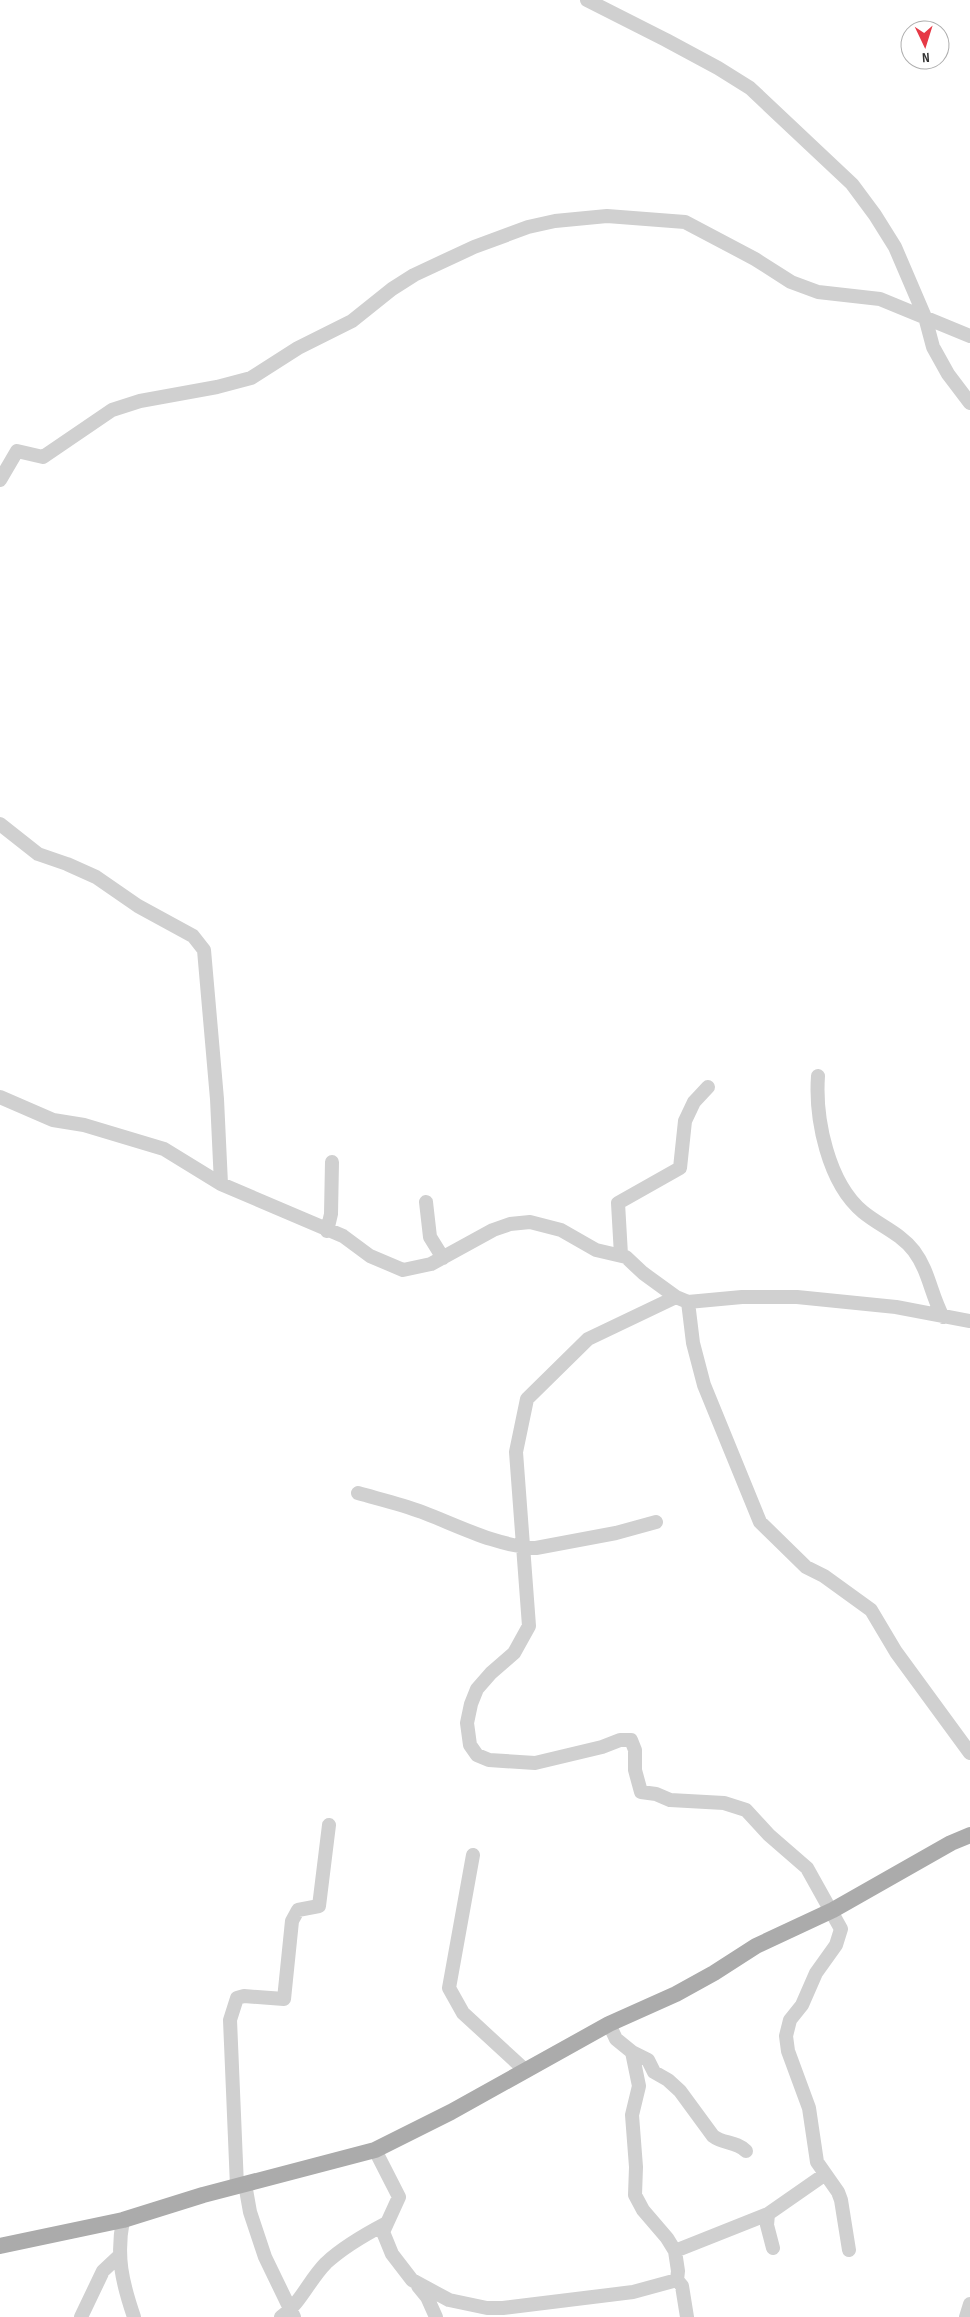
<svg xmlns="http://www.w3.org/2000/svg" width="970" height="2317" font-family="'Sofia Sans Condensed',sans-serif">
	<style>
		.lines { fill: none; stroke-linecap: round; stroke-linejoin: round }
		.minor { stroke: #d0d0d0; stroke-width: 14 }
		.major { stroke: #ababab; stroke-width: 16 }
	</style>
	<rect width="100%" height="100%" fill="#fff"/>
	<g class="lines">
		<path class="minor" d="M 587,0 L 666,40 L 718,68 L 750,88 L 852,184 L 875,215 L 895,247 L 925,317 L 933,347 L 948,374 L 970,403
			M 0,480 L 17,451 L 43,457 L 112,410 L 140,401 L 217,387 L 251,378 L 298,348 L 352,321 L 392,289 L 414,275 L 474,247 L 528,227 L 555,221 L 607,216 L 685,222 L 755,259 L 791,282 L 818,292 L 880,299 L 970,336
			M 0,824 L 38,854 L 67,864 L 96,877 L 138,906 L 193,936 L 204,950 L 217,1099 L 221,1184
			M 818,1076 C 815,1119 828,1183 863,1212 C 880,1226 900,1233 914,1251 C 929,1271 931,1295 943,1317
			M 0,1097 L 53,1120 L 84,1125 L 164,1149 L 221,1184 L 343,1236 L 370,1256 L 403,1270 L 431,1264 L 493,1230 L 510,1224 L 530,1222 L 561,1230 L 596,1250 L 626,1257 L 643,1273 L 676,1297 L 688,1302 L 742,1297 L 797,1297 L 896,1307 L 970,1321
			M 426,1202 L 430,1237 L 443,1258
			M 327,1231 L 331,1214 L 332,1162
			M 621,1255 L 618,1203 L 680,1168 L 685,1121 L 694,1102 L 708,1087
			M 676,1297 L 588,1339 L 527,1399 L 516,1452 L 529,1626 L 514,1653 L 491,1673 L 477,1689 L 471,1704 L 467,1723 L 470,1745 L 477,1755 L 489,1760 L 535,1763 L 602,1747 L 620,1740 L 631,1740 L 635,1750 L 635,1770 L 641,1792 L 656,1794 L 670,1800 L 724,1803 L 746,1810 L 769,1835 L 807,1868 L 841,1929 L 836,1945 L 816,1973 L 802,2005 L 790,2020 L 786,2036 L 788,2051 L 809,2108 L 817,2162 L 838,2192 L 841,2200 L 849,2250
			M 688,1302 L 693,1343 L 704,1385 L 760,1522 L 806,1567 L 824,1576 L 871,1610 L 896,1652 L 970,1753
			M 358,1493 C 379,1499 401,1504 422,1512 C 459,1526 496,1546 536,1548 L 616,1533 L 656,1522
			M 473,1855 L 449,1988 L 463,2013 L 526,2071
			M 609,2024 L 616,2039 L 632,2052 L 648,2060 L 654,2072 L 668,2080 L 680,2091 L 713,2136 C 723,2144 736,2141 746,2151
			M 632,2052 L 639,2086 L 632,2115 L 636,2167 L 635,2195 L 643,2210 L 667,2238 L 675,2251 L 678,2271 L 677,2280 L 682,2286 L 687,2317
			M 375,2150 L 399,2197 L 383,2232 L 392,2254 L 412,2280 L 449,2300 L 487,2308 L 503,2308 L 633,2292 L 677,2280
			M 245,2184 L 250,2212 L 265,2257 L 294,2317
			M 237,2186 L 230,2020 L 237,1998 L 244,1996 L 284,1999 L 292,1921 L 298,1910 L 319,1906 L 329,1825
			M 123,2220 C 116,2256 122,2282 134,2317
			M 773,2248 L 767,2225 L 768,2214 L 824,2175
			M 675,2251 L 768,2214
			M 418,2286 L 427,2297 L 436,2317
			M 81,2317 L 103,2271 L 119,2256
			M 281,2317 C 301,2303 309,2280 326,2263 C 342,2248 366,2234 385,2224
			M 966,2317 L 970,2304"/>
		<path class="major" d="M 0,2246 L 123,2220 L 203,2195 L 375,2150 L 451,2112 L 609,2024 L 676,1994 L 714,1973 L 756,1946 L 833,1910 L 951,1843 L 970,1835"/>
	</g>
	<g transform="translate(925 45) rotate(176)"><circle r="24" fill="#ffffff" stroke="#adadad"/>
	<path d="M0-4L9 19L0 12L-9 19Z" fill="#e63946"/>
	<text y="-8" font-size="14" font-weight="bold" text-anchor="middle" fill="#333333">N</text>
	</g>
</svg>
